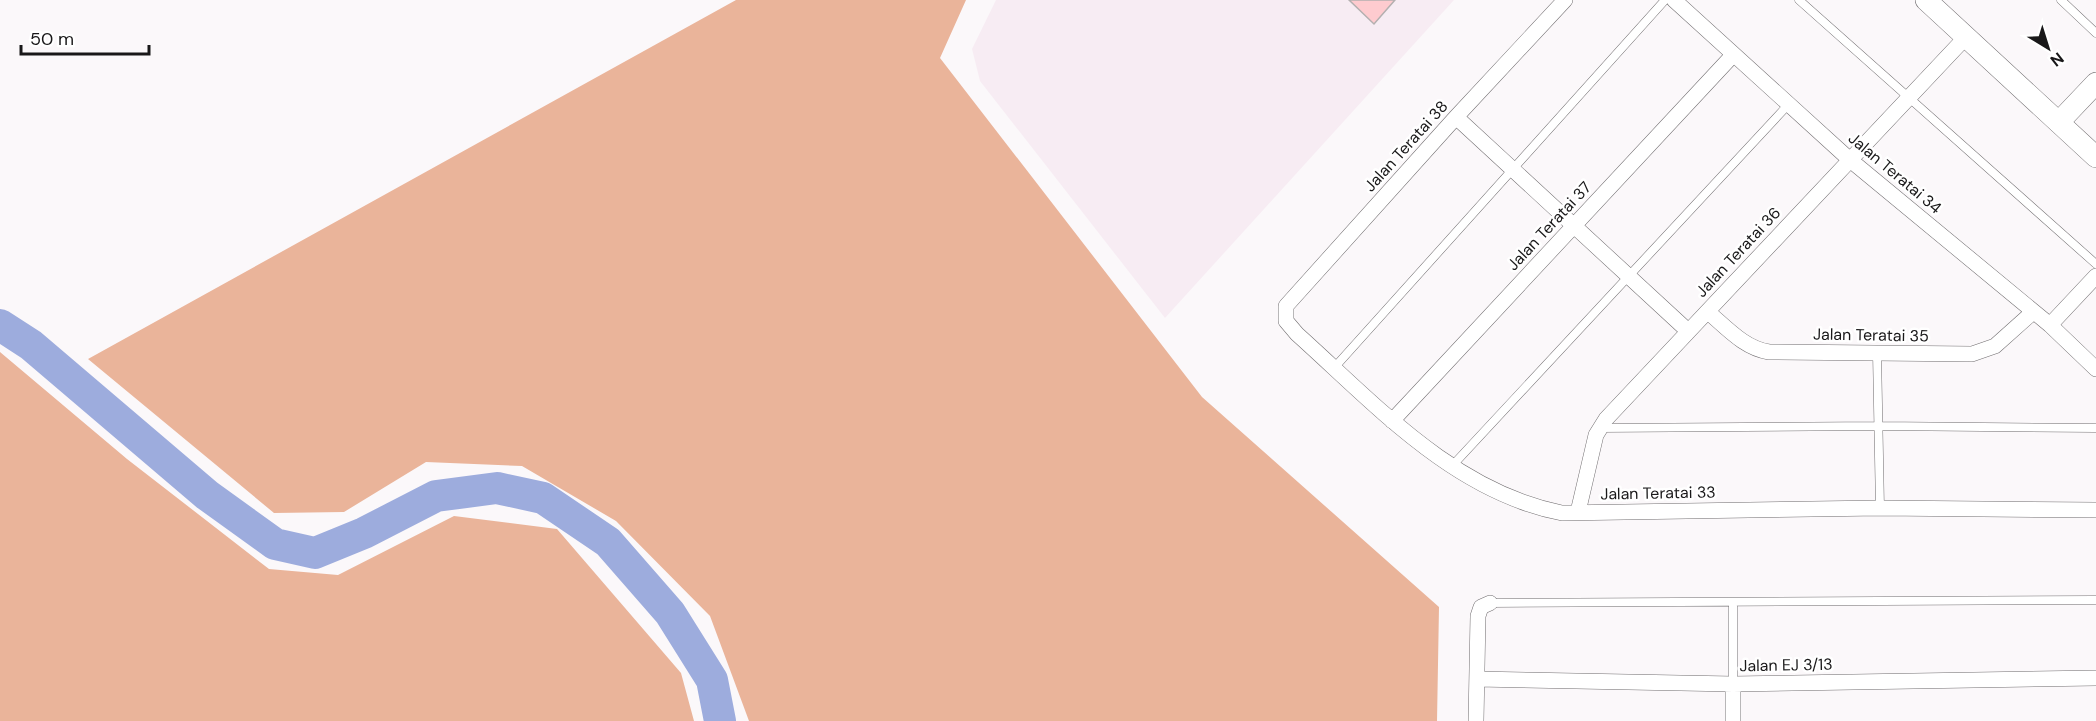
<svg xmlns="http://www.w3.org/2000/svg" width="2096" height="721" font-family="'DM Sans',sans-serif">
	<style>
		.built { fill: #f7ecf3 }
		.forest { fill: #eab49a }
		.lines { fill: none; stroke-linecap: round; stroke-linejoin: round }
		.river { stroke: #9dacdd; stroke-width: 32 }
		.building { fill: #fecbcf; stroke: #b4b0b0; stroke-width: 1.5 }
		.lane-casing { stroke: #716e70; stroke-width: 9 }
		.street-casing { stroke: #716e70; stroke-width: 16 }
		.secondary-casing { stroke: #716e70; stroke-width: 22 }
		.lane { stroke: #fff; stroke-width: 8 }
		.street { stroke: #fff; stroke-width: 15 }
		.secondary { stroke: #fff; stroke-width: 21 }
		.labels { text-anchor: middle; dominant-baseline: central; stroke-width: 5; stroke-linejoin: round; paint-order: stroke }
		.street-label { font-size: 16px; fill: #191819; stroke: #fff }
	</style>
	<rect width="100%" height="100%" fill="#fbf8fa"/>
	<path class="built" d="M 996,0 L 1454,0 L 1165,318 L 980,81 L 972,49 Z"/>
	<path class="forest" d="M 736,0 L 966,0 L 940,58 L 1202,397 L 1439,607 L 1437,721 L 749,721 L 710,616 L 616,521 L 522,466 L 426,462 L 344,512 L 274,513 L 88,359 Z
		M 0,352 L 127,459 L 269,569 L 338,575 L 454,516 L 557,529 L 681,673 L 694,721 L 0,721 Z"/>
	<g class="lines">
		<path class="river" d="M 0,325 L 31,345 L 207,495 L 275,544 L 315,553 L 364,533 L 436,496 L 497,488 L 543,498 L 608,542 L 670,613 L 712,680 L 720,721"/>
	</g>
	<path class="building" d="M 1349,0 L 1395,0 L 1374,24 Z"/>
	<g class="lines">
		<g class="lane-casing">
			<path id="lane" d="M 1799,0 L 2096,264
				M 2061,0 L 2096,33
				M 1877,353 L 1880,508
				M 1334,368 L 1665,0
				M 1600,428 L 1879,426 L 2096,428
				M 1452,466 L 1788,105
				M 1490,603 L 2096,600
				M 1733,684 L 1733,602"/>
		</g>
		<g class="street-casing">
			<path id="street" d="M 1565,0 L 1456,117 L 1286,306 L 1286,321 L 1297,334 C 1375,404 1454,492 1562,513 L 1880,508 L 2096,510
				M 1674,0 L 1849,159 L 2050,325 L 2096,369
				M 1456,117 L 1688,331
				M 1708,312 C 1727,328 1744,348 1769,352 L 1972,354 L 1995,346 L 2033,312
				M 2050,325 L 2096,276
				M 1392,421 L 1733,55
				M 1578,512 L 1596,435 L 1606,419 L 1965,38
				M 1477,679 L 1733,684 L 2096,678
				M 1733,684 L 1733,721
				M 1476,721 L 1478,616 L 1481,607 L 1490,603"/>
		</g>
		<g class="secondary-casing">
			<path id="secondary" d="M 1926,0 L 2096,157
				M 2059,122 L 2096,83"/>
		</g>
		<use href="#lane" class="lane"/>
		<use href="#street" class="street"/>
		<use href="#secondary" class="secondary"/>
	</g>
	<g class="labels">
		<g class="street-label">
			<text transform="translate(1406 146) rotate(-48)">Jalan Teratai 38</text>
			<text transform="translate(1895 173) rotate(40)">Jalan Teratai 34</text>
			<text transform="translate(1549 226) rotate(-47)">Jalan Teratai 37</text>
			<text transform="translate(1738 252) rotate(-47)">Jalan Teratai 36</text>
			<text transform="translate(1871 335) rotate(1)">Jalan Teratai 35</text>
			<text transform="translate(1658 493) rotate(-1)">Jalan Teratai 33</text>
			<text transform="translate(1786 665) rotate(-1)">Jalan EJ 3/13</text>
		</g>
	</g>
	<g transform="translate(2048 48) rotate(142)" stroke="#ffffff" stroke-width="4.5" paint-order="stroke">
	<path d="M0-4.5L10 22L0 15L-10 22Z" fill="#191819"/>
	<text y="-9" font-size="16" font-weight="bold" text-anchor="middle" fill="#191819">N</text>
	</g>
	<path d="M21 45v9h128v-9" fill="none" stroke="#191819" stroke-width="3"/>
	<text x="30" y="45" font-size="18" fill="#191819" stroke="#ffffff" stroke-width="4.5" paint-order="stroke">50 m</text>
</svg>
